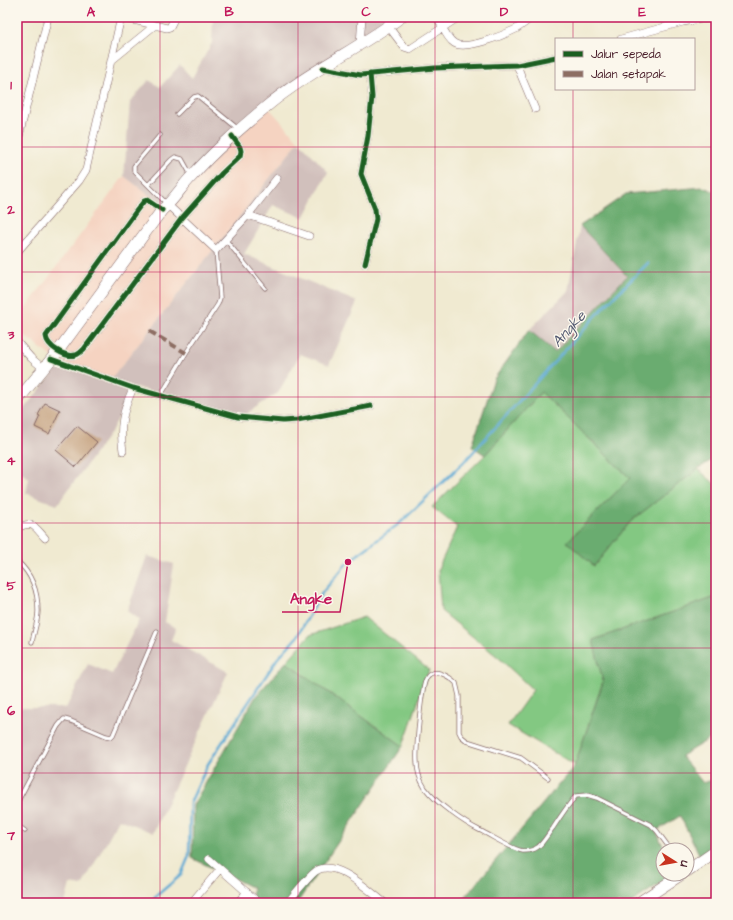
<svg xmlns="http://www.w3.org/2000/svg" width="733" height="920" font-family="'Architects Daughter',sans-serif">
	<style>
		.built { fill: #f5d3c1 }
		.industrial { fill: #d1c0bc }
		.green { fill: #83c882; stroke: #667456 }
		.forest { fill: #6aac70; stroke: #5a664e }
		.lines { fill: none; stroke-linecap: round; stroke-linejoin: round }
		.stream { stroke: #5aa9d4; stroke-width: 2.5 }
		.building { fill: #c6a381 }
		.lane-casing { stroke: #846665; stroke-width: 5 }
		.street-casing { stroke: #846665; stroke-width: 8 }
		.primary-casing { stroke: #846665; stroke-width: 12 }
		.lane { stroke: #fff; stroke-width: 3.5 }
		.street { stroke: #fff; stroke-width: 7 }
		.primary { stroke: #fff; stroke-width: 11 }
		.quiet { stroke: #8d6e63; stroke-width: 4; stroke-dasharray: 8 4; stroke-linecap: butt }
		.cycleway-casing { stroke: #fbf7ec; stroke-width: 8 }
		.cycleway { stroke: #1b5e20; stroke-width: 5 }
		.grid { fill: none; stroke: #c2185b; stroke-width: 1; stroke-opacity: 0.55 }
		.labels { text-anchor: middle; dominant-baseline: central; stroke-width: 3; stroke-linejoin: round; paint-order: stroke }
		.water-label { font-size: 15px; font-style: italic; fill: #50566f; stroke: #fbf7ec }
		.leader { fill: none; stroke: #c2185b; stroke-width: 1.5 }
		.callout-dot { fill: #c2185b; stroke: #fbf7ec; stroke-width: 1.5 }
		.callout-label { font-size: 15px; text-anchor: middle; font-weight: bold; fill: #c2185b; stroke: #fbf7ec; stroke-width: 3; stroke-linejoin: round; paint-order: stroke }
		.neatline { fill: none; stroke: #c2185b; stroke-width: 1.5 }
		.grid-label { font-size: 13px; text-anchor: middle; font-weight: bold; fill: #c2185b }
	</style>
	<rect width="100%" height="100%" fill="#fbf7ec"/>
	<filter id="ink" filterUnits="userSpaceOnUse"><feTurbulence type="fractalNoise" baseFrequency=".025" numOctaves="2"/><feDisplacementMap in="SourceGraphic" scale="8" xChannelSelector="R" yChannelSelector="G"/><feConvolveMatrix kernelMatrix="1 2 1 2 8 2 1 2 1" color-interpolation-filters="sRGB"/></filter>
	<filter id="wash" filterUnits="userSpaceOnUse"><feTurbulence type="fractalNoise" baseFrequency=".012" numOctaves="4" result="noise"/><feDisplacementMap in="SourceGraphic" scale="16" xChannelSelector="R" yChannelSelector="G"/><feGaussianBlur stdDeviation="0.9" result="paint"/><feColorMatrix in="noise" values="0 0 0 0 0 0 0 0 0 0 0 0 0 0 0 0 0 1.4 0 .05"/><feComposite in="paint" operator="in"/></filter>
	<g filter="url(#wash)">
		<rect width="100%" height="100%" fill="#f0ead1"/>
		<path class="built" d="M 268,107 L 299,141 L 108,383 L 61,364 L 17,330 L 17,320 L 124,176 L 166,208 Z"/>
		<path class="industrial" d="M 213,17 L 397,17 L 268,107 L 166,208 L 124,176 L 130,102 L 149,80 L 160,87 L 180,65 L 192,78 L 212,43 Z
			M 299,141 L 328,172 L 304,218 L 273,205 L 244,254 L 357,302 L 329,365 L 300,354 L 278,393 L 241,417 L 136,387 L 110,433 L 57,505 L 26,493 L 29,478 L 17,470 L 17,417 L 61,364 L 108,383 Z
			M 580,226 L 627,276 L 555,352 L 529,330 L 568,291 Z
			M 147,556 L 174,564 L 165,622 L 176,628 L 171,640 L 228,672 L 153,833 L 119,819 L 82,886 L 70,884 L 65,903 L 17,903 L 17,708 L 66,708 L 88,664 L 112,674 L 139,620 L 127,611 Z"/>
		<path class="green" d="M 541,392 L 630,478 L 567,542 L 594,566 L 631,521 L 698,469 L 716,485 L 716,597 L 593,640 L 603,681 L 575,765 L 508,725 L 533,690 L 499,658 L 441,611 L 438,569 L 457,527 L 432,507 L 485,455 Z
			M 364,617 L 429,670 L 403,746 L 286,662 L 310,635 Z"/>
		<path class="forest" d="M 703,187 L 716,192 L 716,457 L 698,469 L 631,521 L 594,566 L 567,542 L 630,478 L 541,392 L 485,455 L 472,446 L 494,379 L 529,330 L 555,352 L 627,276 L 580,226 L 626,194 Z
			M 716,597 L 716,735 L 681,756 L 703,783 L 716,779 L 716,849 L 701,858 L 680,816 L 656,831 L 665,850 L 663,850 L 663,874 L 674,874 L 631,903 L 460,903 L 575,765 L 603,682 L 593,640 Z
			M 286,662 L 403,746 L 297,903 L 252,903 L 253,888 L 192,858 L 193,805 L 256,696 Z"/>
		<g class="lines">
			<path class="stream" d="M 152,903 L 156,896 L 181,875 L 189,856 L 190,803 L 208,764 L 277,659 L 297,637 L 322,593 L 348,562 L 400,523 L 466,460 L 604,307 L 648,263"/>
		</g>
		<g id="blocks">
			<path class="building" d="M 45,403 L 60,410 L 49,434 L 35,427 L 40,416 L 38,415 Z
				M 77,426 L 97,442 L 76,467 L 56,450 Z"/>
		</g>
	</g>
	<g filter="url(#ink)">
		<use href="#blocks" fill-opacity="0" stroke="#846665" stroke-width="1"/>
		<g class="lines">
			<g class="lane-casing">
				<path id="lane" d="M 177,114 L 194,97 L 198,96 L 237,128
					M 160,135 L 134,166 L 134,171 L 166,203
					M 148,185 L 171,160 L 175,157 L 182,159 L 191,175
					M 225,239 L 265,288
					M 161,395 L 186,353 L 218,304 L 220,298 L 216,250
					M 17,561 C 32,574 38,592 38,611 C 38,621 34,632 32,642
					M 548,778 L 521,758 L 467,741 L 461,736 L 459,732 L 459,696 L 456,683 C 449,676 434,667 427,677 C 421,685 416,750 417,762 C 417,770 420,780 425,788 C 436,803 463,822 479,830 C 490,835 513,850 523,851 C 528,851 534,850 538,847 C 544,842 548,834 553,828 C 560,817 567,806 576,796 L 587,795 L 597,798 L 651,825 L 657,831 L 671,850
					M 17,801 L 19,799 L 58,726 L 64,719 L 71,721 L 106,736 L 111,737 L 113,735 L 157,631
					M 17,825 L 25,831"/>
			</g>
			<g class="street-casing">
				<path id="street" d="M 121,17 L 167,28 L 170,27 L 175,17
					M 384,17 L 395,22
					M 437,17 C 441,24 447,39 454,43 C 465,51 504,35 516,29 C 521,26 526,22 531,18
					M 388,26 L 404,47 L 410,49 L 459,17
					M 621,39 L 683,22 L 713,17
					M 360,44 L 362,17
					M 111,61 L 154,26
					M 517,65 L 522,78 L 535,109
					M 323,68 L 361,75 L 435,68 L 517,65 L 556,57
					M 17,145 L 48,17
					M 168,205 L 216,250 L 248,215 L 277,178
					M 162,210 L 147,200 L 144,201 L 137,210 L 46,336 C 47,347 66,358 76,355 C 79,354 82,351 84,349 L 182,218 L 222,173 L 240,156 L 241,151 L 240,147 L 232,136
					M 248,215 L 309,236
					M 17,252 L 79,181 L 86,170 L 121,17
					M 365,264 L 376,219 L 375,209 L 361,174 L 368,136 L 372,97 L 370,74
					M 17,342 L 31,358 L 44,369
					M 51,359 L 133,388 L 238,417 L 283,421 L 297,420 L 371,406
					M 123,451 C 119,426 123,411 133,388
					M 17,528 C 33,520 34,526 45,538
					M 209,859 L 259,903
					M 191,903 L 220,869
					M 237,903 L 247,892
					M 287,903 C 294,895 308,877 316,871 C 336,858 369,891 385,903"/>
			</g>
			<g class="primary-casing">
				<path id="primary" d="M 17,401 L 58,351 L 162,210 C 174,200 181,187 192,176 C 215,150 241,128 267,106 C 308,72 358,49 401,17
					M 687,871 L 716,851
					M 638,903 L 682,874"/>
			</g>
			<use href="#lane" class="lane"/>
			<use href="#street" class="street"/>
			<use href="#primary" class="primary"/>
			<path class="quiet" d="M 149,331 L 186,353"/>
			<g class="cycleway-casing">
				<path id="cycleway" d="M 323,68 L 361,75 L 435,68 L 517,65 L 556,57
					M 162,210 L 147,200 L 144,201 L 137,210 L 46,336 C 47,347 66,358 76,355 C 79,354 82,351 84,349 L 182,218 L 222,173 L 240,156 L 241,151 L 240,147 L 232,136
					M 365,264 L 376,219 L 375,209 L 361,174 L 368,136 L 372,97 L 370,74
					M 51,359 L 133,388 L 238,417 L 283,421 L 297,420 L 371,406"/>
			</g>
			<use href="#cycleway" class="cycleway"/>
		</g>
	</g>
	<path class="grid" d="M 160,17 L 160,903M 298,17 L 298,903M 435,17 L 435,903M 573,17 L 573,39M 573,89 L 573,903M 17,147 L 716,147M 17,272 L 716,272M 17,397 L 716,397M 17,523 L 716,523M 17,648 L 716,648M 17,773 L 716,773"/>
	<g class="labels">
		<g class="water-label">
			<text transform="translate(569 329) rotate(-48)">Angke</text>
		</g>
	</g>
	<path class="leader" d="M348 562L340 612H282"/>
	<circle class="callout-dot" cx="348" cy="562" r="4"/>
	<g class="callout-label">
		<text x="311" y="604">Angke</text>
	</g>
	<rect width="733" height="920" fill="none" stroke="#fbf7ec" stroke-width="44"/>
	<rect x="555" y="38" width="140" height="52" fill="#fbf7ec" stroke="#b4a19f"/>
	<rect x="563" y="51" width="20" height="6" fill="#1b5e20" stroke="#b4a19f"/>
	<text x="591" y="58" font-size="12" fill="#4a1f2b">Jalur sepeda</text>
	<rect x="563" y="71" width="20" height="6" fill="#8d6e63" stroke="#b4a19f"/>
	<text x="591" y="78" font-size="12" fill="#4a1f2b">Jalan setapak</text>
	<g transform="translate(675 862) rotate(101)"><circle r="19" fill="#fbf7ec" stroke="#b4a19f"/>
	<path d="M0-3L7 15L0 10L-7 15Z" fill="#c8321e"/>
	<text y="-6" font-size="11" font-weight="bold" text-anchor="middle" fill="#4a1f2b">U</text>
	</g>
	<rect x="22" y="22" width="689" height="876" class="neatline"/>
	<g class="grid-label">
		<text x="91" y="16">A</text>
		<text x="229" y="16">B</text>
		<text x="366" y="16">C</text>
		<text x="504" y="16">D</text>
		<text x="642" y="16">E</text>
		<text x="11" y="89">1</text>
		<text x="11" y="214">2</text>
		<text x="11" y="339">3</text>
		<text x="11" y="465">4</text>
		<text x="11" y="590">5</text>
		<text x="11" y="715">6</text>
		<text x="11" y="840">7</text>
	</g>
</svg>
